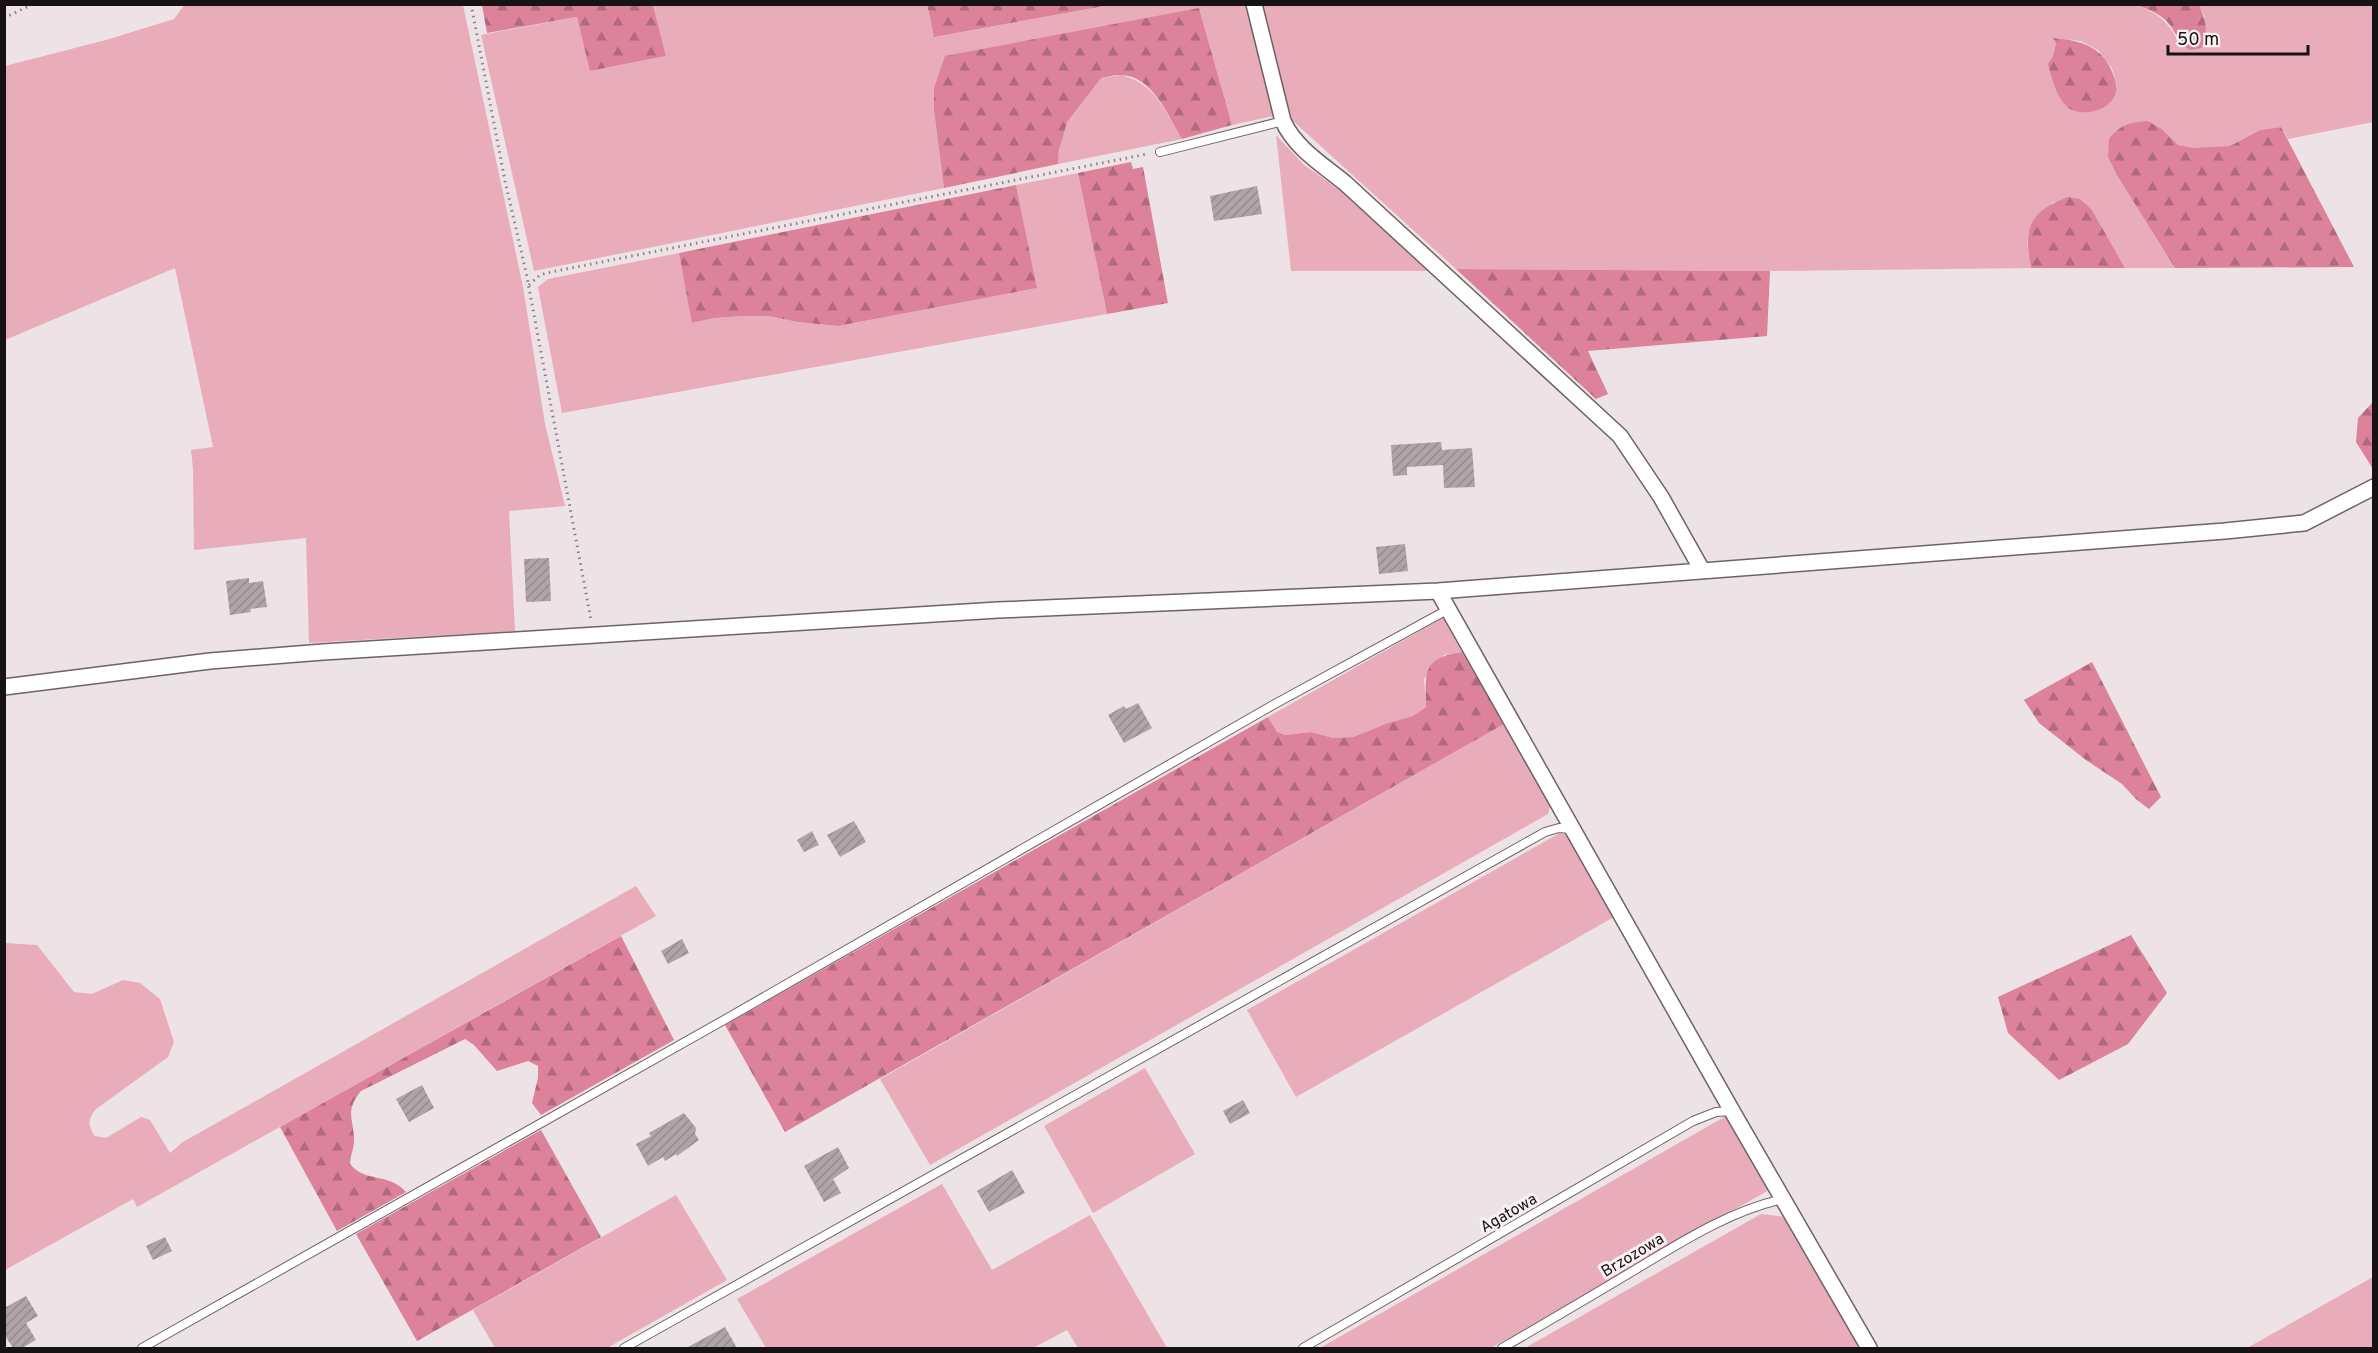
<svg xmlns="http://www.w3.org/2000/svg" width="2378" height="1353" font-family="Overpass,sans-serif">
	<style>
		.grass { fill: #e8acbb; fill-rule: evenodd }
		.forest { fill: url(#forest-firs) }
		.building { fill: url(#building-hatch) }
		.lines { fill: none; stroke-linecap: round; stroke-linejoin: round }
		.lane-casing { stroke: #6d6365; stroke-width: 10 }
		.street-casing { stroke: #6d6365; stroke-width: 18 }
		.path { stroke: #8a8284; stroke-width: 3; stroke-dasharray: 1.5 4.5; stroke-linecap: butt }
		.lane { stroke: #fff; stroke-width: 8 }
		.street { stroke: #fff; stroke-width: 15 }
		.labels { text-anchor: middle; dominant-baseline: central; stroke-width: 6; stroke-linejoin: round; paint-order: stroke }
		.street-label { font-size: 16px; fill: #171314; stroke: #fbf0f2 }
	</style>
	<defs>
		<pattern id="forest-firs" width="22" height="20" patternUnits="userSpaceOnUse" patternTransform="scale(1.5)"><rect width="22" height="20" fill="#dc829b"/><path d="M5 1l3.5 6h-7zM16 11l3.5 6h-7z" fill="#b1697d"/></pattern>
		<pattern id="building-hatch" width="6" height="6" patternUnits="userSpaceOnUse" patternTransform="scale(1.5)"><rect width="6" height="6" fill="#aea3a6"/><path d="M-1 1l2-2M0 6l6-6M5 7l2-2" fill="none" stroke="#958b8e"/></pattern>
	</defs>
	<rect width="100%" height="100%" fill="#ede2e5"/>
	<path class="grass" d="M 185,4 L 463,5 L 523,287 L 545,424 L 565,506 L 509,511 L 515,631 L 309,643 L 306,538 L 194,550 L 193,469 L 191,450 L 213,447 L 175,268 L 5,340 L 5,66 L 106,40 L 174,19 Z
		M 653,5 L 927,5 L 934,37 L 1110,5 L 1246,5 L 1273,116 L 1232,125 L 1199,8 L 934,111 L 944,188 L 534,271 L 481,35 L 577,17 L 591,71 L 666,56 Z
		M 1262,5 L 2135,5 C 2157,12 2169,22 2179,43 L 2205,17 L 2199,5 L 2373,5 L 2373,122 L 2288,139 L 2281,127 L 2260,130 L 2230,146 L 2212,148 L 2194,148 L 2177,145 L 2163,130 L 2118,177 L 2175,268 L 2125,268 L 2092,210 L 2054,202 C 2026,223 2024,234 2031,268 L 1770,271 L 1456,269 L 1292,120 ZM 2053,38 L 2081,41 L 2098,50 L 2112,68 L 2117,86 L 2113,100 L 2048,65 L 2053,56 L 2056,43 Z
		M 1121,75 C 1155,83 1165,111 1182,139 L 1058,164 C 1059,151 1061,133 1067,121 C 1076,106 1091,93 1100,78 Z
		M 1276,135 L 1304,165 L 1343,192 L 1428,271 L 1291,271 Z
		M 1078,173 L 1107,314 L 562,413 L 538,287 L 548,279 L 679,253 L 693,323 L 714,318 L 745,316 L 769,316 L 797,322 L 838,326 L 1037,288 L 1016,185 Z
		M 1443,618 L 1462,652 L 1444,655 L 1424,679 L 1426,707 L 1413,716 L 1388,723 L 1353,737 L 1333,738 L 1311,732 L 1285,735 L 1277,732 L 1268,717 Z
		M 1504,724 L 1550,806 L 1548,814 L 930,1165 L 880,1079 Z
		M 1560,833 L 1567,835 L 1614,917 L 1296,1097 L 1247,1010 Z
		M 636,886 L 656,916 L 137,1207 L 133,1199 L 5,1270 L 4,943 L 37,945 L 74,992 L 92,994 L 123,980 L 140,983 L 160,999 L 174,1042 L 168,1057 L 96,1109 C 88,1119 87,1125 95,1136 L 106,1138 L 141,1117 L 150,1120 L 170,1153 L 183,1142 Z
		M 1145,1068 L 1195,1154 L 1093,1213 L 1044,1126 Z
		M 1726,1116 L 1769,1190 L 1491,1348 L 1320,1348 Z
		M 942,1184 L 992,1270 L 1090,1215 L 1167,1348 L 1078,1348 L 1067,1330 L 1033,1348 L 766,1348 L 737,1299 Z
		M 676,1195 L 727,1280 L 607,1348 L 495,1348 L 473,1310 Z
		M 1761,1214 L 1786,1217 L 1860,1348 L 1525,1348 Z
		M 2373,1277 L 2373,1348 L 2247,1348 Z"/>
	<path class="forest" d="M 927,4 L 1110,4 L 1110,5 L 934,37 Z
		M 482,5 L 653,5 L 666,56 L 590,71 L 577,17 L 487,33 Z
		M 2135,5 L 2199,5 C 2206,20 2209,33 2201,48 L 2190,50 C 2180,43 2178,38 2172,28 C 2164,15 2149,9 2135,5 Z
		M 1199,8 L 1232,125 L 1182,139 C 1168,116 1152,74 1119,75 C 1113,75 1107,77 1101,78 L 1067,122 L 1059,150 L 1058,164 L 944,188 L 934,111 L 934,88 L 945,56 Z
		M 2053,38 C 2081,40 2105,47 2114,77 C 2117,84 2118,92 2113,99 C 2105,112 2078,117 2067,107 C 2056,96 2052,79 2048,64 L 2053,56 L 2056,43 Z
		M 2148,121 L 2163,130 L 2178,145 L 2194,148 L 2230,146 L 2260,130 L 2281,127 L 2354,267 L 2175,268 L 2118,177 L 2108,157 L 2109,139 C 2121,124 2129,123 2148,121 Z
		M 1131,162 L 1133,169 L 1143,167 L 1168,303 L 1107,314 L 1078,173 Z
		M 1016,185 L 1037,288 L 838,326 L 797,322 L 769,316 L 745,316 L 714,318 L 692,323 L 679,253 Z
		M 2068,197 L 2080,199 L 2092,210 L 2125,268 L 2031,268 C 2023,229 2029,211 2068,197 Z
		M 1456,269 L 1770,271 L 1767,336 L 1588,351 L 1608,394 L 1596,399 Z
		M 2372,403 L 2373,403 L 2373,469 L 2356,442 L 2358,418 Z
		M 1462,652 L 1504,724 L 785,1132 L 725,1025 L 1268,717 L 1277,732 L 1285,735 L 1311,732 L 1333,738 L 1353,737 L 1388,723 L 1413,716 L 1426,707 C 1425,671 1423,658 1462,652 Z
		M 2092,662 L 2161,797 L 2149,809 L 2136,799 L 2122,784 L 2086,760 L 2039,723 L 2024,700 Z
		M 2131,935 L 2167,993 L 2128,1044 L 2059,1080 L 2008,1033 L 1998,997 Z
		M 621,936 L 674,1040 L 541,1115 L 532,1103 L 538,1078 L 538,1066 L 528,1061 L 497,1071 L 474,1045 L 465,1039 L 361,1091 C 344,1112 354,1118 354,1141 C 354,1149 350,1156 350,1164 C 365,1183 388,1172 406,1192 L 337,1231 L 280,1127 Z
		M 541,1130 L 601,1237 L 417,1341 L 356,1234 Z"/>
	<path class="building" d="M 1257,186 L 1262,214 L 1214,221 L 1210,196 Z
		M 1441,442 L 1442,450 L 1472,448 L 1475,487 L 1444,488 L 1443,465 L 1407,467 L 1407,475 L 1393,476 L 1391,445 Z
		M 1405,544 L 1408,571 L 1379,574 L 1376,547 Z
		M 549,558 L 551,601 L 526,602 L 524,559 Z
		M 249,578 L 249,583 L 263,581 L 267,607 L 250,609 L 251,612 L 230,615 L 226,581 Z
		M 1138,703 L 1152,728 L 1124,743 L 1108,715 L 1124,706 L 1126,709 Z
		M 854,821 L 866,842 L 840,857 L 827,835 Z
		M 812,831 L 819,845 L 804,852 L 797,840 Z
		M 682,939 L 689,953 L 668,964 L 661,951 Z
		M 422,1085 L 434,1108 L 409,1122 L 396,1099 Z
		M 1243,1100 L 1250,1113 L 1230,1124 L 1223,1111 Z
		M 684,1113 L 696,1128 L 695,1134 L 699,1140 L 677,1156 L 676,1154 L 665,1161 L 663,1157 L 648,1166 L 636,1144 L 651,1136 L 649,1133 Z
		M 838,1147 L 849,1168 L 833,1179 L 841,1193 L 824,1202 L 804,1166 Z
		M 1012,1170 L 1025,1193 L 989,1212 L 977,1191 Z
		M 165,1237 L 172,1251 L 153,1260 L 146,1246 Z
		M 26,1296 L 38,1316 L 26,1323 L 36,1340 L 22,1348 L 13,1348 L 4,1334 L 4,1308 Z
		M 725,1327 L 737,1348 L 686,1348 Z"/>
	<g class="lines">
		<g class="lane-casing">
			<path id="lane" d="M 1160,152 L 1283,121
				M 142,1348 L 724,1020 L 1273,705 L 1447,610
				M 624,1348 L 1545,832 L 1559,828 L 1571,829
				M 1303,1348 L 1693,1121 L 1716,1112 L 1732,1111
				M 1502,1348 C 1547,1322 1593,1295 1638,1268 C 1683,1241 1730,1211 1783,1199"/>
		</g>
		<g class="street-casing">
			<path id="street" d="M 1254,4 L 1283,121 C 1295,148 1323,165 1345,183 L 1620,436 L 1661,497 L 1702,570
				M 1438,591 L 1732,1111 L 1869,1348
				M 4,687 L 210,661 L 323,652 L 998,610 L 1438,591 L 2225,531 L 2304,523 L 2374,487"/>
		</g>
		<path class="path" d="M 471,4 L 505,181 L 526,272 L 591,620
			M 4,18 L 33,4
			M 529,285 L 540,275 L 551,272 L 1147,154"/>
		<use href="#lane" class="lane"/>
		<use href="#street" class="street"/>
	</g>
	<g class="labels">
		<g class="street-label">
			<text transform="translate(1509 1214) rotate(-30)">Agatowa</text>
			<text transform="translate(1633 1256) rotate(-31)">Brzozowa</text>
		</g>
	</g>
	<rect width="2378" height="1353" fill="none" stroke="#171314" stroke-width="12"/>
	<path d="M2168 45v9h140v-9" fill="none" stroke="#171314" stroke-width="3"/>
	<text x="2177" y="45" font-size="18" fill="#171314" stroke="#fbf0f2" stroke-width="4.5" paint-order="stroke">50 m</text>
</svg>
